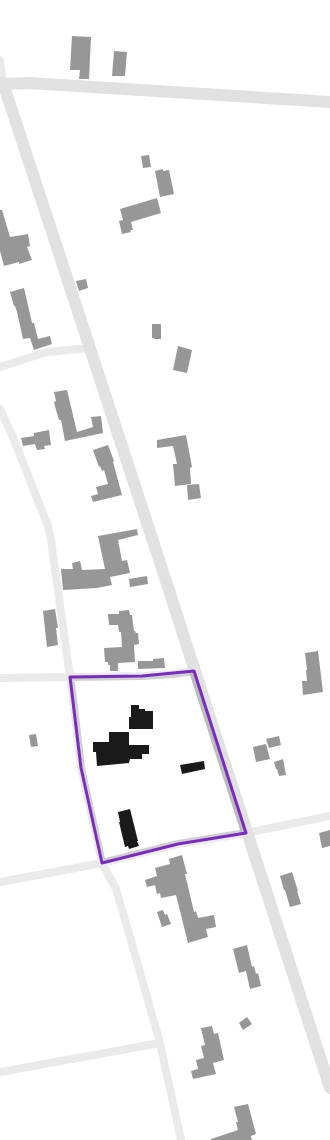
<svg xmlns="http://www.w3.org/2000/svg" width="330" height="1140" font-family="'DejaVu Sans',sans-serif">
  <rect width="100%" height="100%" fill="#fff"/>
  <g fill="#1a1a1a">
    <polygon points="72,36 91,37 89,79 79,79 80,70 70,70"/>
    <polygon points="114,51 127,52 125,76 112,76"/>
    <polygon points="149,155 151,167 143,168 141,156"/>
    <polygon points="163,169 163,171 169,170 174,194 160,197 155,171"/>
    <polygon points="157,198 161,213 131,222 133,230 130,230 131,232 122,234 119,221 123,220 120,209"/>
    <polygon points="0,210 2,210 10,237 28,234 30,246 27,247 32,260 19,264 19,262 4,266 0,251"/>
    <polygon points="86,279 88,288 79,291 76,281"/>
    <polygon points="24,288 32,323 34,323 38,339 50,336 52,344 34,350 30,338 23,339 17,312 15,306 14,306 10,292"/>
    <polygon points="152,324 161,324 161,339 154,339 154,338 152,338"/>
    <polygon points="178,346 192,350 187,373 173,370"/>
    <polygon points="67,390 77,432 93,427 91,417 101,416 103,433 65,441 61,420 59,420 56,410 54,402 56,401 54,392"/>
    <polygon points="49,430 51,445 44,446 45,449 37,450 35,444 23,446 21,438 34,436 34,433"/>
    <polygon points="186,435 192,467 190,468 191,484 175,486 173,464 177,464 173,446 157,448 157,440"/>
    <polygon points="108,445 114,461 113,462 122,495 93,502 91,496 98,494 96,487 108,484 104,470 102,471 100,466 99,467 93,450"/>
    <polygon points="199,484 201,498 188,500 187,485"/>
    <polygon points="137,529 138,535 118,540 122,561 127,560 130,573 110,577 112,585 97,588 63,590 61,569 73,569 72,563 80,561 82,570 105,569 98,536"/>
    <polygon points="147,576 148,584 130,587 129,579"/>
    <polygon points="55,609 58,628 56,628 58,645 47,647 43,611"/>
    <polygon points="129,610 130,615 132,615 134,631 135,631 136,633 138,633 139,644 134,645 135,662 118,663 118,671 110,671 110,665 108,665 108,662 105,662 104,648 122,647 121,632 119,632 118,625 109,625 108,614 119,614 119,611"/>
    <polygon points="318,651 323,692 303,695 302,681 307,681 306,670 307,670 305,653"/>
    <polygon points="164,658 165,668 138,669 138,661 153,661 153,659"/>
    <polygon points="131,705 139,705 139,709 145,709 145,711 153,711 153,729 129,729 129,717 131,717"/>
    <polygon points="109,732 129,732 129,745 149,745 149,754 142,754 142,759 130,759 129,763 97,766 96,752 93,752 93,742 109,742"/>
    <polygon points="36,734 38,746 31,747 29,735"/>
    <polygon points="279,736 281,745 269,748 266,739"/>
    <polygon points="266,744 270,759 256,762 253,747"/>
    <polygon points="283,759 286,775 279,776 277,769 276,769 274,762"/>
    <polygon points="204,761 205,769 182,774 180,765"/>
    <polygon points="130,809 138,841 137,841 139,846 129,849 128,846 125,847 119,822 120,822 118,812"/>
    <polygon points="330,830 330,846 322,848 319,833"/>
    <polygon points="182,855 187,874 185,874 194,912 196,911 198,918 214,915 216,927 206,929 208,937 188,943 176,895 161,898 160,893 157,894 155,885 147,887 145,880 157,876 155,868 170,864 169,859"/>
    <polygon points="292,872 298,891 297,891 301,904 290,907 285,890 284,890 280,876"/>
    <polygon points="163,910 165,915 167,914 171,924 162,927 157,912"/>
    <polygon points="247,945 252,967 254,966 256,974 258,973 261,986 250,989 246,971 239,973 233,949"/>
    <polygon points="247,1017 252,1024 243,1030 239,1023"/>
    <polygon points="212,1026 214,1034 218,1033 224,1060 213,1063 216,1074 193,1079 191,1071 198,1069 196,1060 204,1058 201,1046 205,1045 201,1028"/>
    <polygon points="248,1104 256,1134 251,1136 252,1140 211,1140 211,1139 238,1130 236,1122 238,1122 234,1107"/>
  </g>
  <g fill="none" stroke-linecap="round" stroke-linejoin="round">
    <g stroke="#d0d0d0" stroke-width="8">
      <polyline points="0,60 3,83"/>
      <polyline points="0,367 47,352 90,348"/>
      <polyline points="0,409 12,435 48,526 51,540 73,699 81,768 102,863 116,889 130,937 160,1043 181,1140"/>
      <polyline points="0,678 142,676 173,674 194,671"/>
      <polyline points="0,882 102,863 178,844 246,833 330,816"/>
      <polyline points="0,1072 160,1043"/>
    </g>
    <g stroke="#bdbdbd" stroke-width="12">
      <path d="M3,83C57,248 112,413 165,578C220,748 274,918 330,1088"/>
      <polyline points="0,84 29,83 330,102"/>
    </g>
  </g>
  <path d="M0 0H330V1140H0ZM194,671L246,833L178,844L102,863L81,768L70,677L142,676Z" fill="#fff" fill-opacity=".55" fill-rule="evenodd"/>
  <path fill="none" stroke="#7b2cbf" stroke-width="3" stroke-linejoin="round" d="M194,671L246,833L178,844L102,863L81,768L70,677L142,676Z"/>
</svg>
